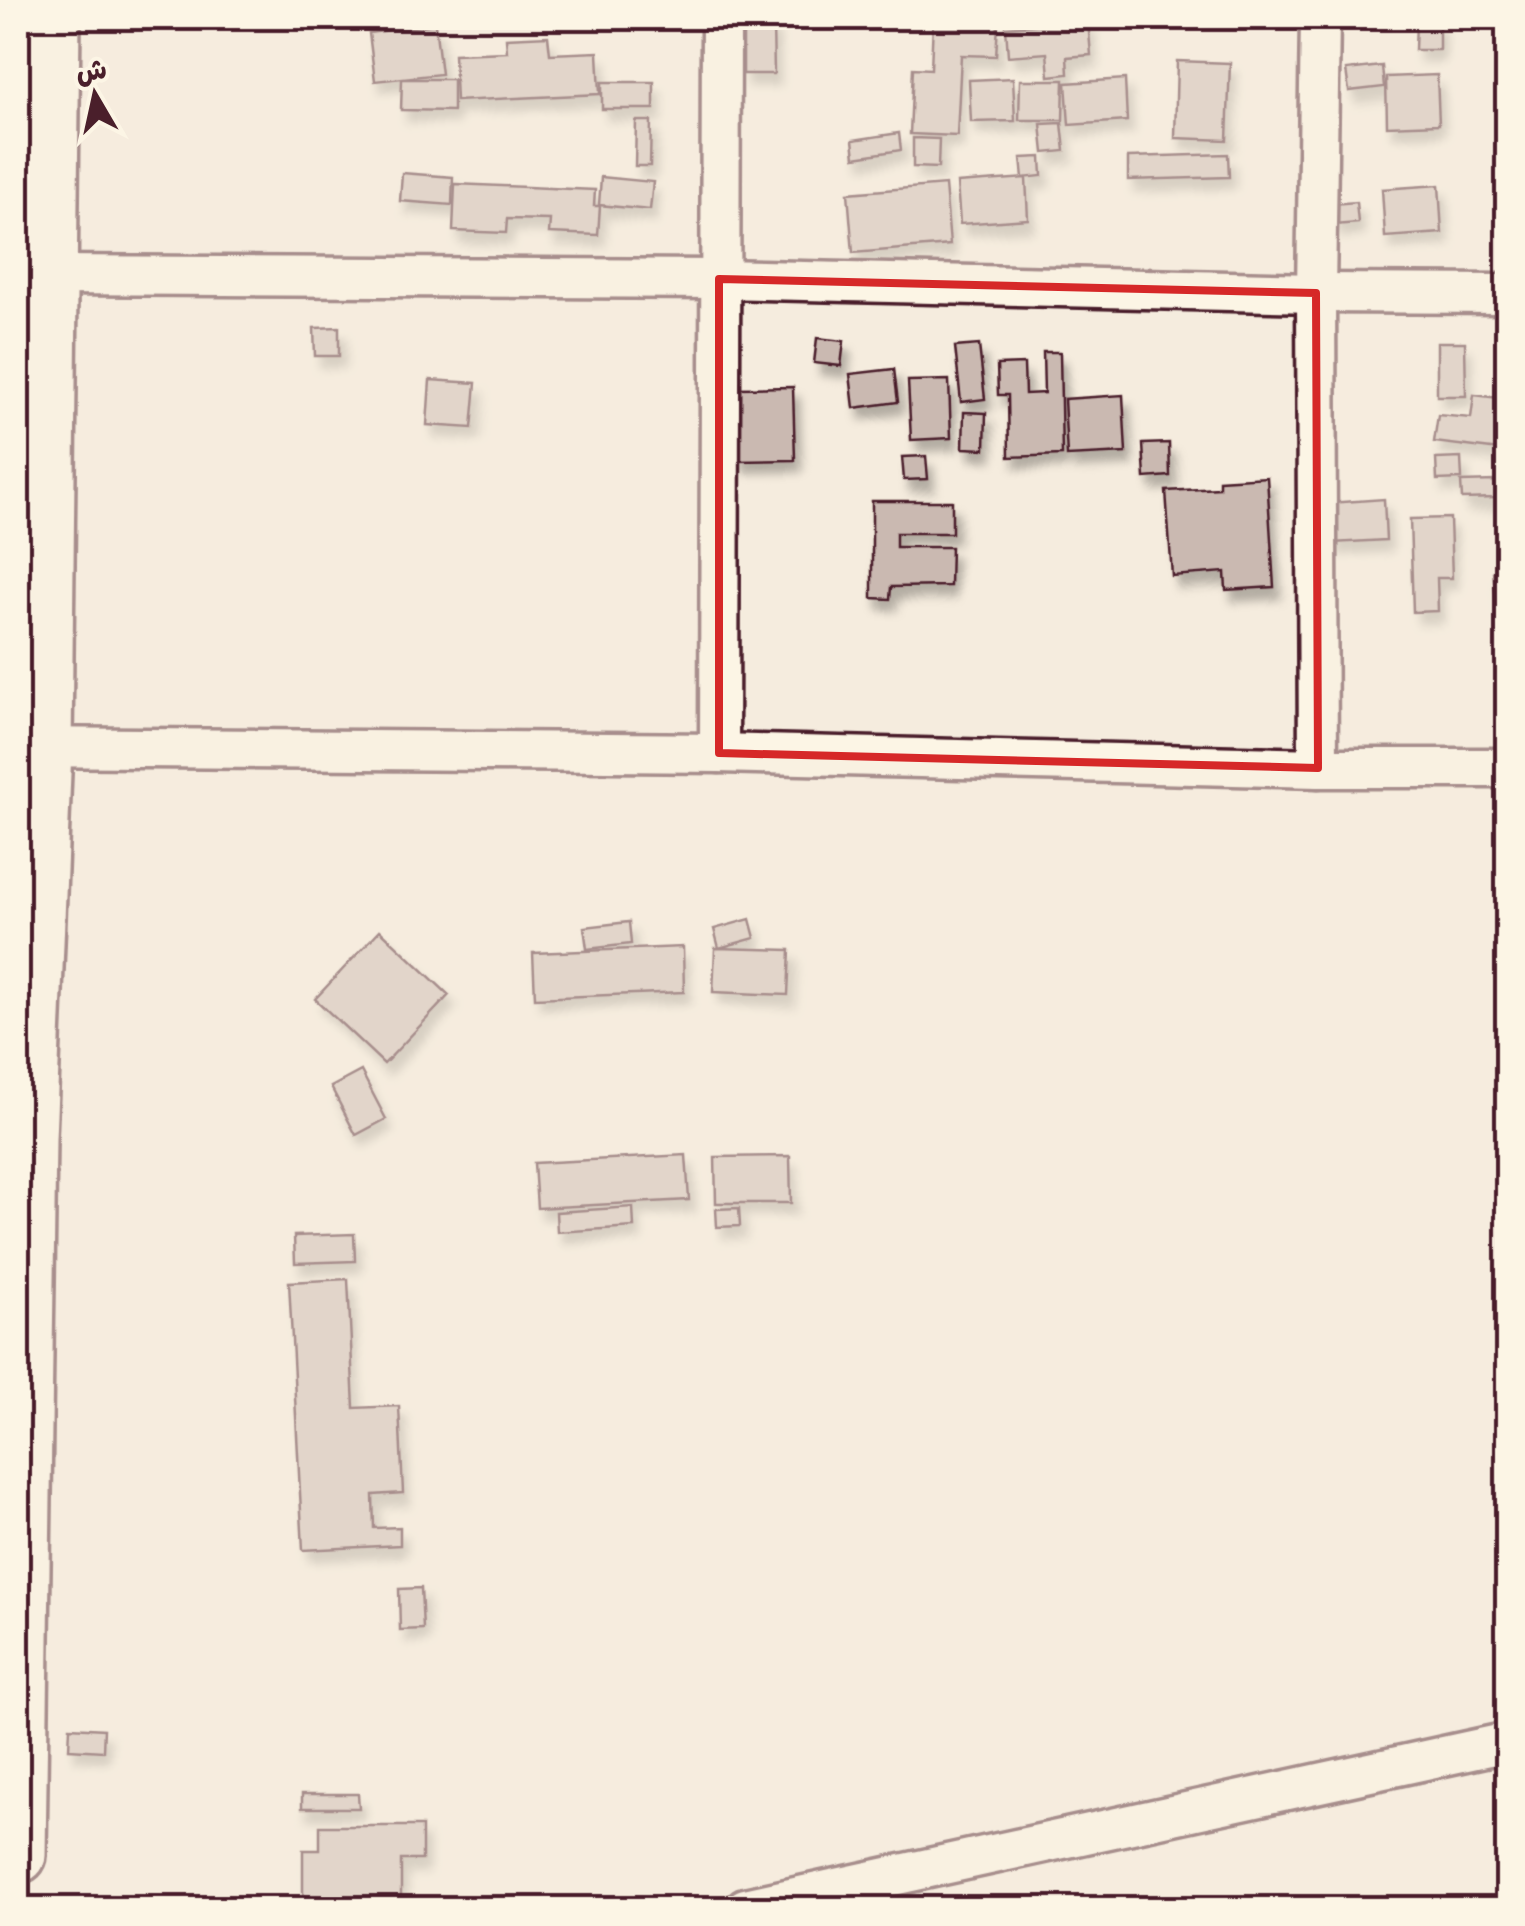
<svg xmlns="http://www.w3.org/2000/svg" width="1525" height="1926" font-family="Caveat,'Playpen Sans Arabic',sans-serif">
  <defs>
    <filter id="shadow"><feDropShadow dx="6" dy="11" stdDeviation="5" flood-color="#0004"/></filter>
  </defs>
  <rect width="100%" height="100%" fill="#f5ecde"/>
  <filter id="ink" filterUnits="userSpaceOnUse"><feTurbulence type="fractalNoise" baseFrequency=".01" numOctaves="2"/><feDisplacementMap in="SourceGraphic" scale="20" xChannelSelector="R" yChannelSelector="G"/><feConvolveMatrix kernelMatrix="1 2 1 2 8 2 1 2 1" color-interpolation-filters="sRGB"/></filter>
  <g filter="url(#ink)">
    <g fill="#cab9b1" stroke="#4a1f2b" stroke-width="2.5" filter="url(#shadow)">
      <polygon points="933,21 998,24 996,56 961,55 957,136 910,134 913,68 931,69"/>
      <polygon points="1088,21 1091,55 1067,57 1068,74 1049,76 1047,53 1008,56 1006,27"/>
      <polygon points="1416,21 1439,22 1439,50 1415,50"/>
      <polygon points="743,23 773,23 774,74 743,74"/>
      <polygon points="435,24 441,74 375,81 369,33"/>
      <polygon points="548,36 550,54 598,52 600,94 456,101 454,54 507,52 506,38"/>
      <polygon points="1177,61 1230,63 1227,140 1175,138"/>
      <polygon points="1382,66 1384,87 1349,91 1346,70"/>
      <polygon points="1437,75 1439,124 1387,126 1386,77"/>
      <polygon points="1013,78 1015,121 971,122 969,80"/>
      <polygon points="402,79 453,79 453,111 401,110"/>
      <polygon points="1125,79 1127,121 1069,125 1066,83"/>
      <polygon points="1020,80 1064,80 1063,120 1019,120"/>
      <rect x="602" y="82" width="52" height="27"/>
      <polygon points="636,121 651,121 650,166 635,166"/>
      <polygon points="1062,123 1065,151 1044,153 1041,124"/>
      <polygon points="899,133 901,150 855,157 853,140"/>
      <polygon points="913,138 939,139 938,168 913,167"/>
      <polygon points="1228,154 1229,177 1128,180 1128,157"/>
      <polygon points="1041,157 1042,176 1023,178 1021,158"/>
      <polygon points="402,173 453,177 452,205 400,201"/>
      <polygon points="601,177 653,182 650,210 599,205"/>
      <polygon points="1026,178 1028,219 960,224 957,183"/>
      <polygon points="455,184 595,190 594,206 600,206 598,235 549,233 550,220 507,219 506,233 453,231"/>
      <polygon points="945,185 950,245 853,253 848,193"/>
      <polygon points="1439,185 1442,233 1385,237 1382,189"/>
      <polygon points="1356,202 1358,223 1334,225 1332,204"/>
      <polygon points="339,327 339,356 315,356 314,328"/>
      <polygon points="817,338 844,341 841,366 814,363"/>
      <polygon points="1437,342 1465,342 1466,396 1437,396"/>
      <polygon points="979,345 985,399 961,402 955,347"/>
      <polygon points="1043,352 1060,352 1062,455 1009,457 1008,395 998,395 997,365 1024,364 1025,394 1044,393"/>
      <polygon points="894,369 898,402 854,408 850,374"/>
      <polygon points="430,380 476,383 472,428 427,425"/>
      <polygon points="949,380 951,438 911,440 908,381"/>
      <polygon points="1502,382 1508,383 1508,451 1434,442 1438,415 1471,418 1474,395 1500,398"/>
      <polygon points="793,387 795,460 737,461 736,388"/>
      <polygon points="1123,395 1126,453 1067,456 1064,399"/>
      <polygon points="964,412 986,413 985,449 963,448"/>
      <polygon points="1169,443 1170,476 1145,478 1143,444"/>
      <polygon points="926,456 928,479 904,480 902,457"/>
      <polygon points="1461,458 1462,479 1437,480 1436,459"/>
      <polygon points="1267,477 1274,587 1226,590 1225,572 1172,576 1166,491 1219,488 1219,480"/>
      <polygon points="1495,481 1496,498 1462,499 1461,482"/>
      <polygon points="1384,499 1386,540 1332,543 1329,503"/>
      <polygon points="872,501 952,501 952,533 896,533 896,547 951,547 950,586 891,587 890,599 872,598"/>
      <polygon points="1450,518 1452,578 1437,578 1438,611 1413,612 1410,519"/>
      <polygon points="1507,571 1508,599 1496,601 1493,572"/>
      <polygon points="750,919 755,938 719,948 714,929"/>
      <polygon points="629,922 631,944 587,949 584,927"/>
      <polygon points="380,930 449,995 384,1064 315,999"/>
      <polygon points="683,947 684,992 535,998 533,953"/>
      <polygon points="715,948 790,950 788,995 713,992"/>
      <polygon points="361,1071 386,1119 356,1135 331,1087"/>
      <polygon points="686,1155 689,1200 537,1208 534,1163"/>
      <polygon points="790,1156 791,1203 716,1203 715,1157"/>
      <polygon points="633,1207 634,1227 557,1232 556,1212"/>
      <polygon points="739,1208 740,1226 717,1227 716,1209"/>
      <polygon points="354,1234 355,1261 295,1263 294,1236"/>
      <polygon points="348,1279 354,1408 399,1406 403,1493 373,1495 374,1528 400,1527 400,1545 303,1550 289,1282"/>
      <polygon points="421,1588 423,1629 400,1630 399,1589"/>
      <polygon points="70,1727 104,1729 103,1751 69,1749"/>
      <polygon points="302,1794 358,1794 359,1808 302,1808"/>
      <polygon points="320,1826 422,1826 422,1860 401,1860 401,1908 303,1908 303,1850 320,1850"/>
    </g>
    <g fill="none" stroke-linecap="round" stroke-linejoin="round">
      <defs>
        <g id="minor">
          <polyline points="49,275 719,279 1316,293 1508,294"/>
          <polyline points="20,747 719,753 1318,768 1508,768"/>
          <polyline points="719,753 721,18"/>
          <polyline points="1318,768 1316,293 1320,18"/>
          <polyline points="745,1908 1508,1742"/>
        </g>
        <polyline id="primary" points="18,1855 28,1138 44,748 52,18"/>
      </defs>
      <use href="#minor" stroke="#4a1f2b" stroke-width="45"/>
      <use href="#primary" stroke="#4a1f2b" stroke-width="62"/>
      <use href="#minor" stroke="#fcf5e5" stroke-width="38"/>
      <use href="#primary" stroke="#fcf5e5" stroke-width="55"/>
    </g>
  </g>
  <path d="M0 0H1525V1926H0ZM719,279L1316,293L1318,768L719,753Z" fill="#f5ecde" fill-opacity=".55" fill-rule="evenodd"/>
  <path fill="none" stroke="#d62828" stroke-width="8" stroke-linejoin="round" d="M719,279L1316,293L1318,768L719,753Z"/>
  <rect width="1525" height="1926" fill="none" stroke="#fcf5e5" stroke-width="60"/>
  <rect x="30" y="30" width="1465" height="1866" fill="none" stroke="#4a1f2b" stroke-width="4" filter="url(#ink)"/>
  <g transform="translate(95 95) rotate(351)" stroke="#fcf5e5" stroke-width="8" paint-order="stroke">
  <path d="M0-8L18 38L0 25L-18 38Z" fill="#4a1f2b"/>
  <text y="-15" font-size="28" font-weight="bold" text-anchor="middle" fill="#4a1f2b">ش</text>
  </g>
</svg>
